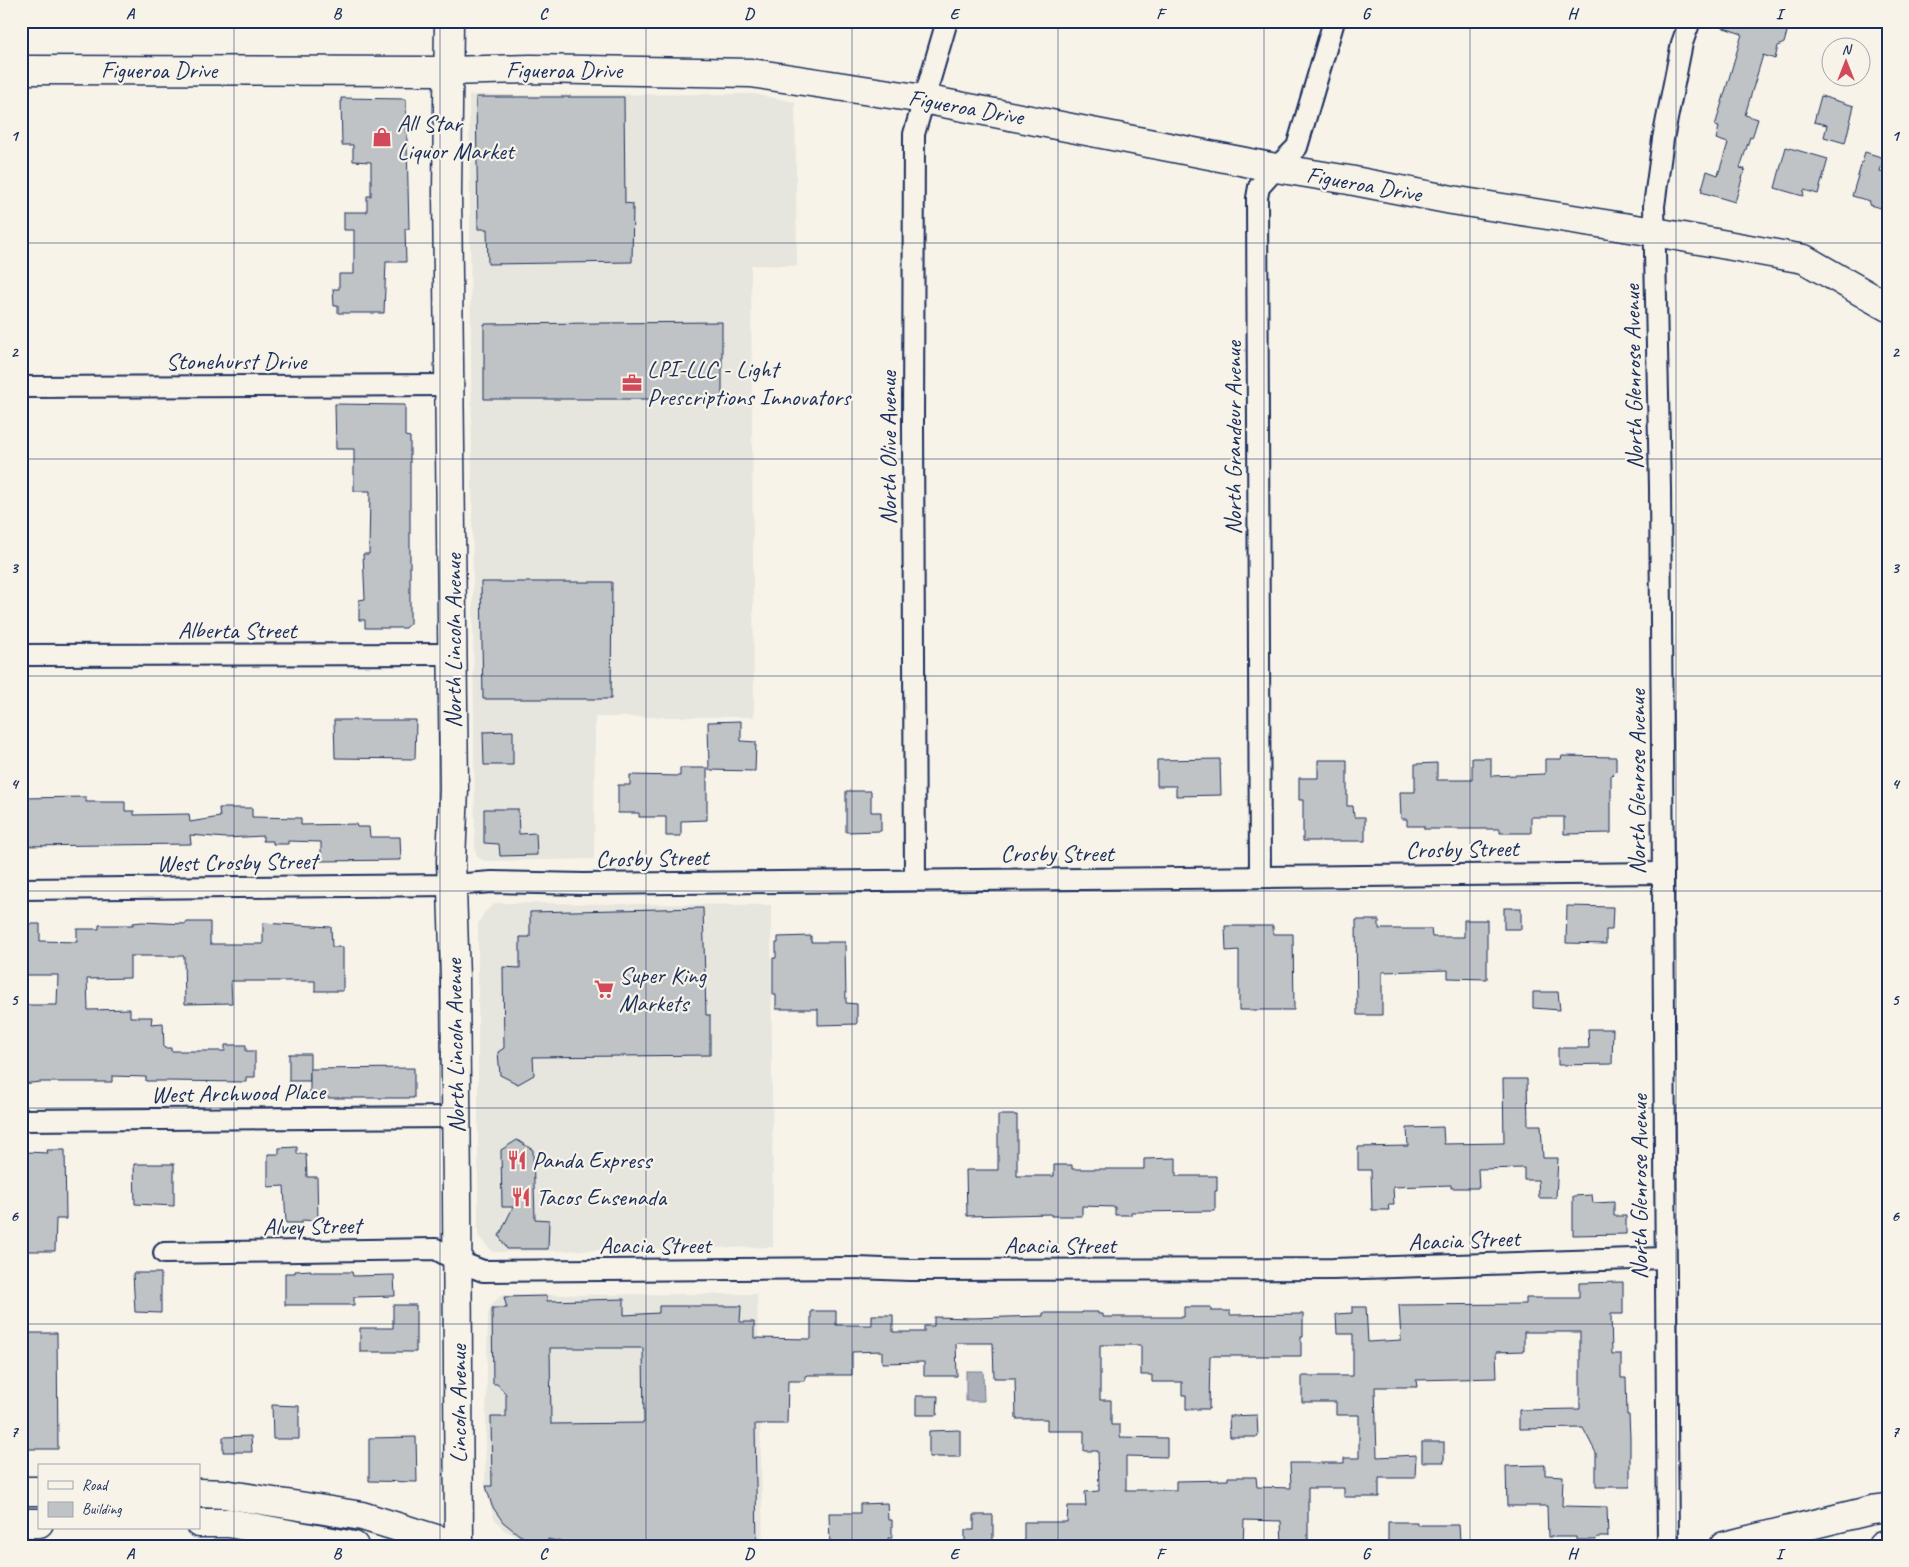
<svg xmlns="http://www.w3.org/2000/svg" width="1909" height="1567" font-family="Caveat,sans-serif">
  <rect width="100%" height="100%" fill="#f7f3e8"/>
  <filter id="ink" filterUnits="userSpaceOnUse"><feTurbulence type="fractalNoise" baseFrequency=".02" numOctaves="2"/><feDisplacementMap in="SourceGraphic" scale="10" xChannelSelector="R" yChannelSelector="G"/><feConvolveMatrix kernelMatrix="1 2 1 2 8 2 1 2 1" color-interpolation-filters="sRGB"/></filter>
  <g filter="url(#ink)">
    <g fill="#e6e5de">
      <polygon points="753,94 795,102 797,266 751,265 754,717 595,717 594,859 485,861 477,857 475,849 469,95"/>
      <polygon points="495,903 771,905 773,1247 493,1252 478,1236 478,924 484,913"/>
      <polygon points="757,1294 763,1546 540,1546 525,1541 504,1530 494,1518 485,1486 488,1314 492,1304 502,1295"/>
    </g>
    <polygon fill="#acb0b9" stroke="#727c95" points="966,1371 983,1371 984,1401 966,1401"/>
    <g fill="#c0c3c5" stroke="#1b2f5e" fill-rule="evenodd">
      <polygon points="1713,21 1790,21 1784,43 1778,46 1775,59 1763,55 1745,115 1758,119 1752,138 1750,137 1740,168 1745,169 1735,202 1701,192 1707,171 1718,175 1728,143 1716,139 1719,127 1715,126 1742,34 1712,24"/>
      <polygon points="1821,96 1854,106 1845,143 1824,137 1827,125 1814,122"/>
      <polygon points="476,97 624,97 625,203 633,204 632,262 488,264 487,229 478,229"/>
      <polygon points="341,98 406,99 409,229 405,229 406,262 386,262 384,313 338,313 338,306 334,306 333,289 339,289 339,274 354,274 354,230 344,230 344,212 367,212 367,196 371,196 371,162 353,161 353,145 342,145"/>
      <polygon points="1786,147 1828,159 1818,194 1804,190 1803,196 1775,188"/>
      <polygon points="1865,152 1884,158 1880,171 1888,174 1888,200 1885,209 1869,205 1870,201 1852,196"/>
      <polygon points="722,322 722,399 484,399 484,324"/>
      <polygon points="335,404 405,405 405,436 410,437 410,623 405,628 365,628 365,620 359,620 359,600 365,599 363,554 369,554 370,491 354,491 354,449 336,449"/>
      <polygon points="481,582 612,582 611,699 483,699"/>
      <polygon points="334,720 416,720 415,759 335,758"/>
      <polygon points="741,721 741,741 756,742 755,771 709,770 708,722"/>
      <polygon points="513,731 513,765 484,765 483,732"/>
      <polygon points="1562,756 1616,757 1616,771 1611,776 1611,833 1564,834 1564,817 1531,817 1531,833 1500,833 1500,829 1424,829 1424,826 1407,826 1407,819 1401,819 1400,792 1415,792 1415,764 1437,763 1437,780 1472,780 1472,758 1491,758 1491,776 1545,774 1545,759 1561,759"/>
      <polygon points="1220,759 1221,795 1176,796 1176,786 1157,786 1157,760"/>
      <polygon points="1318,760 1347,760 1347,806 1353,806 1354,817 1365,817 1365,841 1303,841 1303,800 1299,800 1299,778 1318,778"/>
      <polygon points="680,768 707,768 707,820 681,821 681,836 666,836 666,817 639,817 639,813 618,813 618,785 630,785 630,775 680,776"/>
      <polygon points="846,791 871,791 871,812 881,812 881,831 846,832"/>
      <polygon points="86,797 86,802 125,802 125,811 134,811 134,815 189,814 190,822 220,817 219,808 252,808 252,817 301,818 301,825 356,824 357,827 369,827 370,837 400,837 401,860 321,861 321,842 288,841 288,844 273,844 273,841 263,841 263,836 226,838 190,835 191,844 21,846 21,798"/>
      <polygon points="484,809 518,809 519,834 536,833 537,855 500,856 499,844 484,843"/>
      <polygon points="1567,906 1613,907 1612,930 1606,930 1606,944 1566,943"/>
      <polygon points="703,908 706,1015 710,1015 710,1055 533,1057 534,1075 518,1084 500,1075 498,1052 504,1048 503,967 520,968 520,937 530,937 530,912"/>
      <rect x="1504" y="908" width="17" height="21"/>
      <polygon points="1356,920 1379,920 1379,929 1431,929 1432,937 1464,937 1464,920 1487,920 1487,979 1448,978 1448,970 1382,972 1382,1015 1357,1015"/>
      <polygon points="142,922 186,924 186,922 210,922 210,944 263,944 263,923 331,927 332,947 343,947 343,991 315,991 315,981 231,981 232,1003 185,1004 184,956 130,956 130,978 87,979 88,1010 130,1009 130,1017 152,1017 151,1024 163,1023 164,1048 171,1048 171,1051 225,1051 225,1045 246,1045 246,1051 255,1051 255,1077 246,1077 246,1082 165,1081 146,1081 146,1077 112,1076 112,1082 41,1082 21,1084 21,1005 57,1005 58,975 21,975 21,924 40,924 40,941 77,942 77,929 99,929 99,925 133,925 133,923"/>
      <polygon points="1225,926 1273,926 1273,934 1293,934 1294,1010 1239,1010 1239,950 1226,951"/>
      <polygon points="811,936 811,942 845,942 846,1003 857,1004 857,1024 818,1025 818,1009 776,1009 776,995 773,995 773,958 776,958 776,943 778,943 778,937"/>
      <polygon points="1533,992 1558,992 1560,1010 1533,1008"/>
      <polygon points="1588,1029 1613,1029 1612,1064 1558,1065 1558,1048 1589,1048"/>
      <rect x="289" y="1054" width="21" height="27"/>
      <polygon points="414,1068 414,1098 310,1098 310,1069"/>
      <polygon points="1503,1079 1527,1079 1528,1125 1541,1125 1543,1158 1558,1158 1556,1198 1539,1198 1538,1180 1524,1180 1524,1168 1478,1169 1479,1188 1451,1188 1451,1185 1393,1187 1394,1205 1388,1205 1389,1210 1372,1210 1371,1170 1358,1170 1358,1147 1408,1146 1407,1128 1443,1127 1444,1144 1504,1143"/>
      <polygon points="998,1115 1017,1115 1017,1176 1054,1176 1054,1165 1072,1165 1072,1169 1144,1169 1144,1159 1176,1158 1176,1176 1217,1176 1217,1191 1215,1191 1215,1211 1131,1212 1131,1215 1115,1215 1115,1207 1082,1206 1082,1216 1051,1216 1051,1214 967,1216 966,1170 998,1170"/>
      <polygon points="517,1140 533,1150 535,1219 549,1220 548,1249 507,1249 499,1236 513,1207 502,1207 501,1150"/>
      <polygon points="297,1147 297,1154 306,1154 307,1177 317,1177 318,1221 302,1220 302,1223 286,1223 284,1186 268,1187 268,1154 279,1154 279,1148"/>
      <polygon points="47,1150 65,1150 66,1219 56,1219 55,1251 21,1251 22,1197 26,1197 26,1152 48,1153"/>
      <polygon points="134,1164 174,1164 174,1206 135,1204"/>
      <polygon points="1592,1195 1593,1203 1614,1202 1614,1216 1626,1216 1626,1234 1573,1235 1573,1196"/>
      <polygon points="311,1270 311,1272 352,1272 353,1276 394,1275 395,1296 354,1297 354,1305 285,1305 285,1273 295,1273 295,1271"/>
      <polygon points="133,1273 161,1273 161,1313 135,1312"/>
      <path d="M1623,1282V1314H1611L1612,1354H1621V1378H1626L1627,1415H1629L1630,1437V1487H1596V1453L1583,1428L1519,1429V1410L1580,1409V1332H1524V1351L1496,1352L1497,1378L1416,1380L1417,1387H1375L1377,1457L1416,1455L1415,1478H1379V1497H1344V1488H1308V1546H1282L1281,1521L1244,1520L1243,1546H1024V1522H1067L1068,1506H1086L1085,1492L1099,1491L1098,1451H1084V1431H1047V1419H1016L1015,1378H994L993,1343H956L957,1376H924V1362L882,1363V1351L852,1352V1375H808L805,1376V1381H788L787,1424H755L757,1546H580L548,1539L547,1545L532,1542L518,1534L503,1522L492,1506L486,1486H492L491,1417H506V1394L497,1384H493L492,1308H507L504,1297L547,1296V1301L624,1299V1315L659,1313V1306H741L740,1322H754V1338L811,1339V1311H836V1325H872V1315H893V1332H924V1326H934V1317L973,1318L1043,1316V1313H1082V1312H1098V1314H1103V1317H1184V1307H1211V1311H1230V1315L1303,1314V1337H1301V1356H1210L1209,1409H1186V1395H1182V1382H1152V1375H1141V1345H1100V1400H1111V1425H1120V1437L1167,1438V1457L1126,1456V1490H1176V1481L1228,1480V1477H1256L1257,1487L1291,1488L1290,1463H1344V1458H1359V1415H1336V1402H1302V1376H1353V1334H1337L1336,1314L1352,1313V1307H1366L1368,1342L1401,1340L1399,1305L1526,1304V1298H1579V1283ZM550,1348H643L644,1423L551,1424Z"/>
      <polygon points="393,1305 416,1305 416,1352 360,1352 360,1328 393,1328"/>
      <polygon points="21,1333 57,1333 58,1449 21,1449"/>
      <polygon points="916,1396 938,1396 937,1415 916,1415"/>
      <polygon points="272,1405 299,1406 299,1439 273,1439"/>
      <polygon points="1257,1415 1258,1437 1230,1437 1229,1416"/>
      <polygon points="960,1430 960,1457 929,1457 929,1431"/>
      <polygon points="251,1436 252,1452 223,1452 223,1437"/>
      <polygon points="416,1437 417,1482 369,1481 369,1438"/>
      <rect x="1422" y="1442" width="22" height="20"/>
      <polygon points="1545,1465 1545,1475 1563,1476 1562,1506 1607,1507 1608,1537 1597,1537 1596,1540 1576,1540 1576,1537 1548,1537 1547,1506 1507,1506 1506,1466"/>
      <polygon points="887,1503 888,1520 892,1520 892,1538 888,1538 888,1546 830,1546 829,1513 860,1513 860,1504"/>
      <polygon points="974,1515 993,1515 993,1546 965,1546 965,1530 974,1530"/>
      <polygon points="1388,1522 1417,1522 1417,1525 1459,1525 1460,1541 1456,1542 1456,1546 1388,1546"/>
    </g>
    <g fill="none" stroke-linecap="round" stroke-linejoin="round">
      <defs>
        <g id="street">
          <polyline points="21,387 450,385"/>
          <polyline points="21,655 453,654"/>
          <polyline points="1260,876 1257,198 1259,187 1276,168 1297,147 1334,21"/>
          <polyline points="915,879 913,426 914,134 947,21"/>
          <polyline points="21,889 452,885 492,882 584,884 1663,873"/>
          <polyline points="21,1120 455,1117"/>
          <polyline points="164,1253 436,1249 457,1261 483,1271 857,1268 909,1270 1333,1269 1664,1258"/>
          <polyline points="1668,1546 1660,488 1654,206 1663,139 1682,43 1690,21"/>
        </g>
        <g id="secondary">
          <polyline points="449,21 447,193 454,789 451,861 455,978 457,1195 459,1546"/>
          <polyline points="21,70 447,71 531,69 751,73 923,99 1276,168 1349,180 1452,200 1655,232 1804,259 1888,307"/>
        </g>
        <g id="primary">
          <polyline points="21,1491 39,1491"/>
          <polyline points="199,1493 224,1494 362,1516 459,1546"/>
          <polyline points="21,1523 39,1523"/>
          <polyline points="199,1523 229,1523 354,1546"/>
          <polyline points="1724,1546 1872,1510 1888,1508"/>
          <polyline points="1882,1546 1888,1545"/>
        </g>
      </defs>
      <use href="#street" stroke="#1b2f5e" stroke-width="24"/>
      <use href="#secondary" stroke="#1b2f5e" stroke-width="31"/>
      <use href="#primary" stroke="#1b2f5e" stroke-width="31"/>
      <use href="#street" stroke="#f7f3e8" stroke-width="20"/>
      <use href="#secondary" stroke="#f7f3e8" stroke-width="28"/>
      <use href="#primary" stroke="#f7f3e8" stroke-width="28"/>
    </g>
  </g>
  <path fill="none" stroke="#1b2f5e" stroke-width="1" stroke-opacity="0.55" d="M234,21V1546M440,21V1546M646,21V1546M852,21V1546M1058,21V1546M1264,21V1546M1470,21V1546M1676,21V1546M21,243H1888M21,459H1888M21,676H1888M21,891H1888M21,1108H1888M21,1324H1888"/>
  <defs>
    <symbol id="shop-bare" viewBox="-9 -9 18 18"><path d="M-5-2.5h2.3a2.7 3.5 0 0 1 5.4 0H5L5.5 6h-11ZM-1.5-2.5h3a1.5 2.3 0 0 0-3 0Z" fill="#d1495b" stroke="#f7f3e8" stroke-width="2.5" paint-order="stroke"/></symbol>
    <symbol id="office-bare" viewBox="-9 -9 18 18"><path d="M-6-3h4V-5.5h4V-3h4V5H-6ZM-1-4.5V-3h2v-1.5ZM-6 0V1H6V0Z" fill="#d1495b" stroke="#f7f3e8" stroke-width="2.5" paint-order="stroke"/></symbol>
    <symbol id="supermarket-bare" viewBox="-9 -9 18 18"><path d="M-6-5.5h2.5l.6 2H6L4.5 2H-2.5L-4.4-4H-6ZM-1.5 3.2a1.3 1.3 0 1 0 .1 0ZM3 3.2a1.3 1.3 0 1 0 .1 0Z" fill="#d1495b" stroke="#f7f3e8" stroke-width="2.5" paint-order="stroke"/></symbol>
    <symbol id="restaurant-bare" viewBox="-9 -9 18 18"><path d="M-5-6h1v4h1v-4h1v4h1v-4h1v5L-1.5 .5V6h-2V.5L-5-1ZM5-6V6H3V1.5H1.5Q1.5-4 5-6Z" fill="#d1495b" stroke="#f7f3e8" stroke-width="2.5" paint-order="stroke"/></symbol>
  </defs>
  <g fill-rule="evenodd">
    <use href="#shop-bare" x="368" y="123" width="28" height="28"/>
    <use href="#office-bare" x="618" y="369" width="28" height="28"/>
    <use href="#supermarket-bare" x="590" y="975" width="28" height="28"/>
    <use href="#restaurant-bare" x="503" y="1146" width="28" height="28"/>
    <use href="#restaurant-bare" x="507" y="1183" width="28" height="28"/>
  </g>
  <g text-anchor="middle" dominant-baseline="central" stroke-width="4.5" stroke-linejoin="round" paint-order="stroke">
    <g font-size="24" fill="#1b2f5e" stroke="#f7f3e8">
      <text x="159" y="70">Figueroa Drive</text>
      <text x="564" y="70">Figueroa Drive</text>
      <text transform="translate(966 107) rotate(10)">Figueroa Drive</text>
      <text transform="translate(1364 184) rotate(10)">Figueroa Drive</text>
      <text x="236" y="361">Stonehurst Drive</text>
      <text transform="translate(1633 377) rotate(-91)">North Glenrose Avenue</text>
      <text transform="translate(1233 438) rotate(-90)">North Grandeur Avenue</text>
      <text transform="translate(888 448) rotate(-90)">North Olive Avenue</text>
      <text x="237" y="630">Alberta Street</text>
      <text transform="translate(453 641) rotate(-90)">North Lincoln Avenue</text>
      <text transform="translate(1637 782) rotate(-90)">North Glenrose Avenue</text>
      <text transform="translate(1462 849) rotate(-1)">Crosby Street</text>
      <text x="1057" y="853">Crosby Street</text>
      <text transform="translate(652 858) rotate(-1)">Crosby Street</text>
      <text transform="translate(237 862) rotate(-1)">West Crosby Street</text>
      <text transform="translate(455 1046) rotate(-91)">North Lincoln Avenue</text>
      <text transform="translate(238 1093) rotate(-1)">West Archwood Place</text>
      <text transform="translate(1639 1187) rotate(-90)">North Glenrose Avenue</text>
      <text transform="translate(312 1226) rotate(-1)">Alvey Street</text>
      <text transform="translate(1464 1240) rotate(-2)">Acacia Street</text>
      <text x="655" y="1245">Acacia Street</text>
      <text x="1060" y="1245">Acacia Street</text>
      <text transform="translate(458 1404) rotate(-90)">Lincoln Avenue</text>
    </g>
    <g font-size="24" fill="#1b2f5e" stroke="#f7f3e8" text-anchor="start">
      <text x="397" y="123">All Star<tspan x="397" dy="28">Liquor Market</tspan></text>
      <text x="647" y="369">LPI-LLC - Light<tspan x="647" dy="28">Prescriptions Innovators</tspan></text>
      <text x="619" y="975">Super King<tspan x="619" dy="28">Markets</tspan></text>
      <text x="532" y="1160">Panda Express</text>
      <text x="536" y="1197">Tacos Ensenada</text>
    </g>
  </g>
  <rect width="1909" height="1567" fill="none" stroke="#f7f3e8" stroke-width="55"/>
  <rect x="38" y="1464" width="162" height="65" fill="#f7f3e8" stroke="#9fa5b1"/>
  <rect x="48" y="1481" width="25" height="8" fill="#f7f3e8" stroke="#9fa5b1"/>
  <text x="82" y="1490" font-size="15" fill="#1b2f5e">Road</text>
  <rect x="48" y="1502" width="25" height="15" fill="#c0c3c5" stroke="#9fa5b1"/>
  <text x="82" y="1514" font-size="15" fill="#1b2f5e">Building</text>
  <g transform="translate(1846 62)"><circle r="24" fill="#f7f3e8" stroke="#9fa5b1"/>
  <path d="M0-4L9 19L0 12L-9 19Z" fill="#d1495b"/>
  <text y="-8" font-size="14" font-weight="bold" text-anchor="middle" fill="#1b2f5e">N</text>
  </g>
  <rect x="28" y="28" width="1854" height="1512" fill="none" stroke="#1b2f5e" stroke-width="2"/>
  <g font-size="16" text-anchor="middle" font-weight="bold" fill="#1b2f5e">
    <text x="130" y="19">A</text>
    <text x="337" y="19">B</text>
    <text x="543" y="19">C</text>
    <text x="749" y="19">D</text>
    <text x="954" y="19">E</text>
    <text x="1160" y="19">F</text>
    <text x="1366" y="19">G</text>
    <text x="1572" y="19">H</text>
    <text x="1779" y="19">I</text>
    <text x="14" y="141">1</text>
    <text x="1895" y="141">1</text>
    <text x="14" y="357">2</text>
    <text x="1895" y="357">2</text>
    <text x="14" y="573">3</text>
    <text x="1895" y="573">3</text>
    <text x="14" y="789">4</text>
    <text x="1895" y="789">4</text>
    <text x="14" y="1005">5</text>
    <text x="1895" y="1005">5</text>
    <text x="14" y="1221">6</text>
    <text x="1895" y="1221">6</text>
    <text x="14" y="1437">7</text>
    <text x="1895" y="1437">7</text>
    <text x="130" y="1559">A</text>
    <text x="337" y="1559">B</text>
    <text x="543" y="1559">C</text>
    <text x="749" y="1559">D</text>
    <text x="954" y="1559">E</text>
    <text x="1160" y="1559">F</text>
    <text x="1366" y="1559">G</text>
    <text x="1572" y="1559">H</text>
    <text x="1779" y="1559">I</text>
  </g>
</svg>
